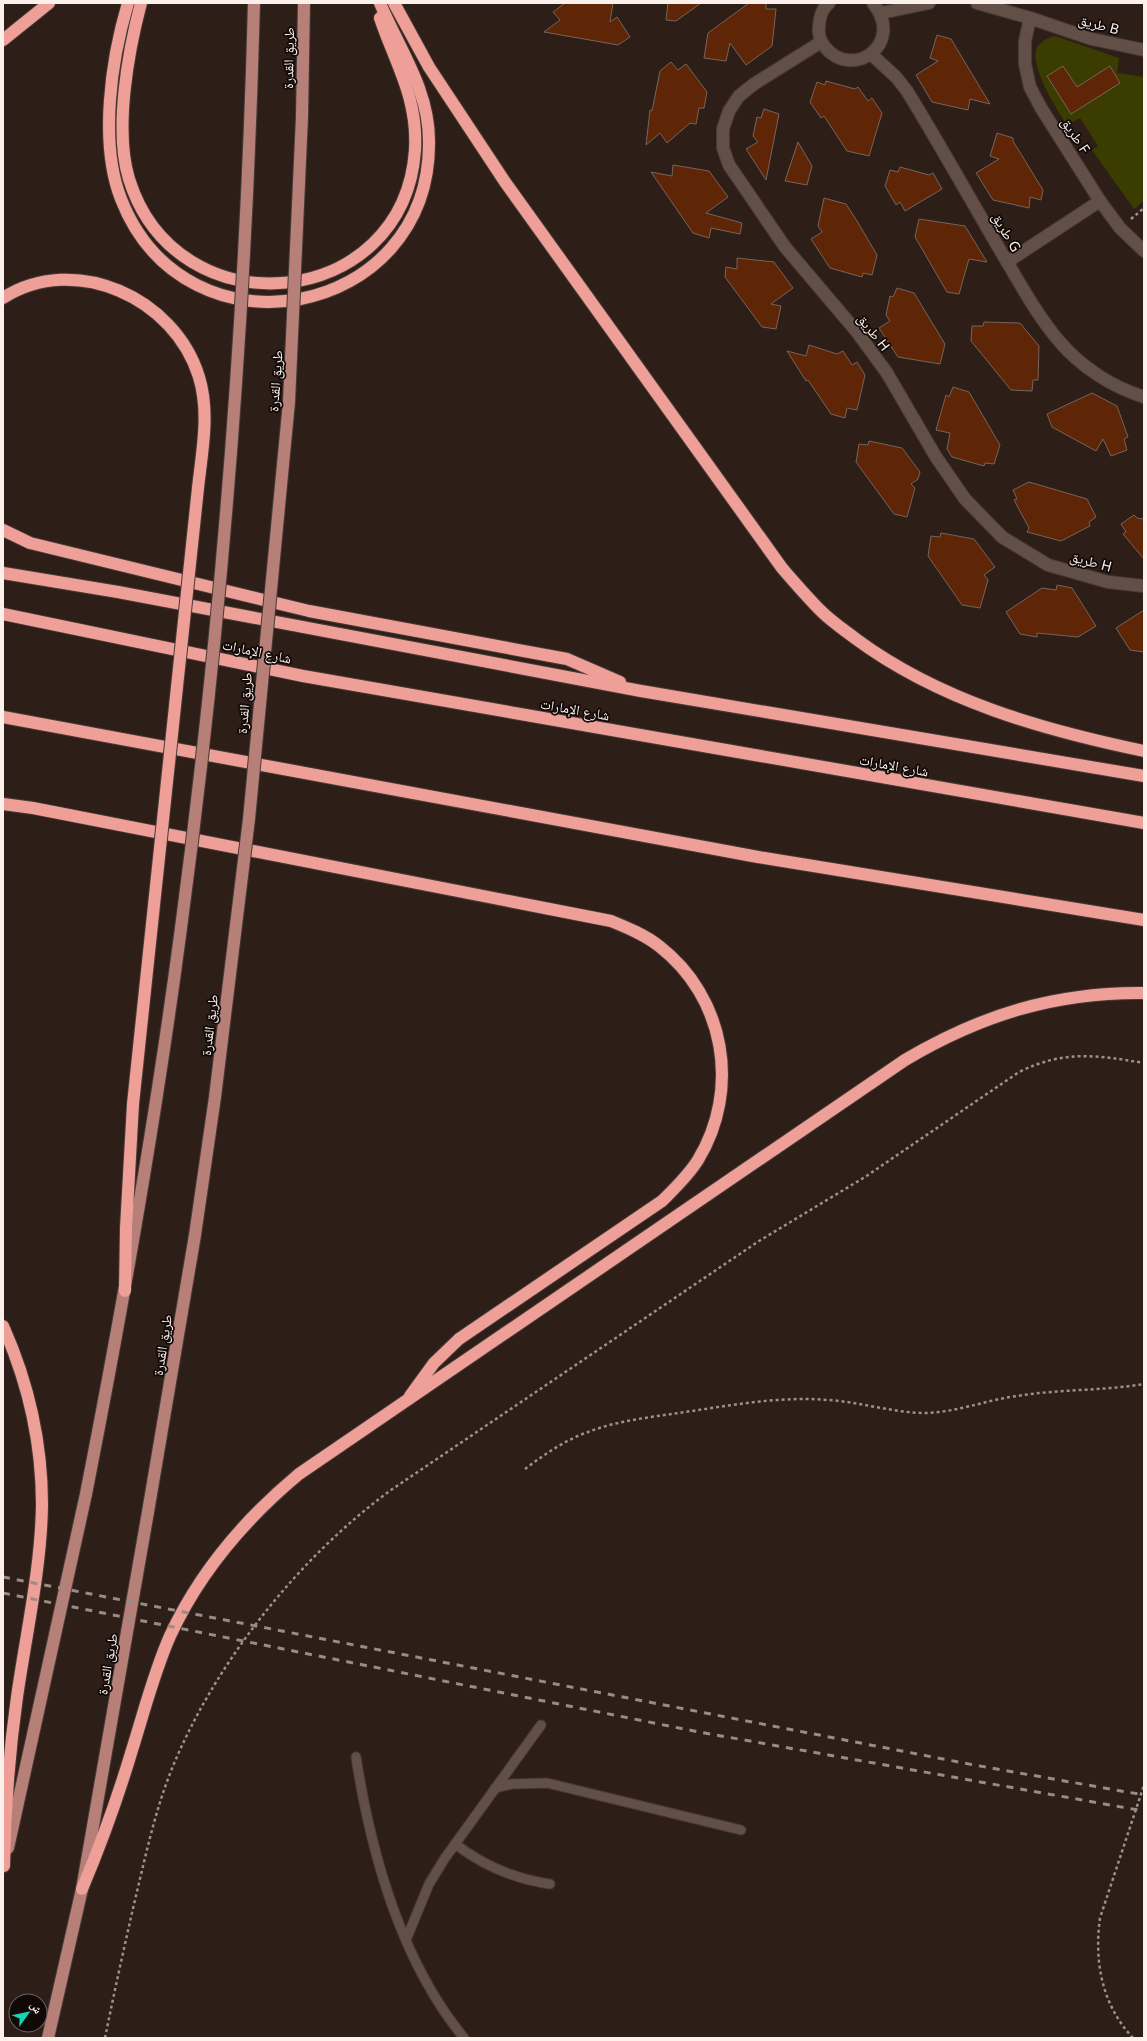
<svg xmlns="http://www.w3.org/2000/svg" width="1147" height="2041" font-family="'Noto Sans','Noto Naskh Arabic',sans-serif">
  <rect width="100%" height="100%" fill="#2d1e17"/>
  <path fill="#3b3d00" d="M1055,36L1119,58L1117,73L1144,77V201L1134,209L1092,150L1098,146L1080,118L1067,125C1057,110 1029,66 1037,48C1040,41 1048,38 1055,36Z"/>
  <g fill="#5e2607" stroke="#76645b">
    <polygon points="565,3 613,3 610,22 617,17 630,37 618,45 544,32 560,20 553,12"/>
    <polygon points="668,3 701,3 676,21 666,20"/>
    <polygon points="749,3 766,3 766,9 776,9 772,46 746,65 730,43 726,61 704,58 708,33"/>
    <polygon points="937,35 951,39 990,104 970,99 968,110 932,102 916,75 938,61 930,58"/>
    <polygon points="671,62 678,70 686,64 707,92 704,108 699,108 696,124 690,123 667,143 660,133 646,145 650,110 652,111 660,71"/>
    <polygon points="1063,66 1077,87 1110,66 1120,83 1071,114 1047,76"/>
    <polygon points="826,81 855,89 858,87 868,101 872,98 882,113 869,156 847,151 824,116 821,118 810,102 817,82 825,85"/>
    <polygon points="764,109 779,114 766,180 746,149 758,142 753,136 757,117 761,118"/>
    <polygon points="997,133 1013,138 1013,141 1043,190 1041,200 1030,197 1029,208 993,200 976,173 999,159 990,156"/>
    <polygon points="798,142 812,166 807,185 785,181"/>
    <polygon points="673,165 709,171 728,197 706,213 742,223 740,234 711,228 709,238 693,233 651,172 672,176"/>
    <polygon points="900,167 929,175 933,173 942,189 905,211 900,202 896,205 885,186 890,170 898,172"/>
    <polygon points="824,198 846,204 857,221 877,255 872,275 863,273 862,277 830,268 811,239 822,232 818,226"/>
    <polygon points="919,219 965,226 987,262 969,259 959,294 947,292 915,237"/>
    <polygon points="737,258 774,262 793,288 771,304 781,306 776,329 762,327 725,277 726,267 737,269"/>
    <polygon points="897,288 914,293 945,344 940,364 898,357 879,328 890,321 886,315 890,296 893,297"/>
    <polygon points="984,322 1020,323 1039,346 1038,380 1033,380 1032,391 1011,390 971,341 972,326 983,326"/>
    <polygon points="809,345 837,354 843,351 852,365 857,362 865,375 857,410 847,408 845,418 831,414 808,380 806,381 787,351 806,356"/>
    <polygon points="953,387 969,392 1000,445 994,464 985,463 984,466 952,457 947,449 950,433 936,430 946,395 949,397"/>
    <polygon points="1092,393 1117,406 1128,437 1124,439 1127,450 1111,456 1103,439 1096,451 1052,427 1047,414"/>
    <polygon points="869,441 902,448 920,472 918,479 911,484 915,488 907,517 894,514 856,462 859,444 868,445"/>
    <polygon points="1029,482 1087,499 1096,517 1089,522 1090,526 1061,541 1027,532 1029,528 1014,500 1017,499 1013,490"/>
    <polygon points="1134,515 1137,518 1144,519 1144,559 1123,534 1126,532 1121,524"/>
    <polygon points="941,533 974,539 995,567 984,575 988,580 980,608 962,605 928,556 931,536 940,537"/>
    <polygon points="1057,585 1072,588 1096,626 1078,637 1037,633 1037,637 1020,634 1006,612 1042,588 1056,590"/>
    <polygon points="1144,610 1144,652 1130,650 1116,628"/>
  </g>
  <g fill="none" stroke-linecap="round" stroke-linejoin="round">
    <defs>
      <g id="lane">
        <path d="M356,1757C371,1854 401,1961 464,2038"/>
        <polyline points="495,1788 512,1784 547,1783 741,1830"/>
        <path d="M455,1844C484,1866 514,1879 550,1884"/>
        <polyline points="406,1940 429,1884 445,1858 541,1725"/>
      </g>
      <g id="street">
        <path d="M829,3C822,8 819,19 819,27C818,34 821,42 825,47C852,81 906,44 873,3"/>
        <polyline points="977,3 1030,18 1092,39 1144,50"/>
        <polyline points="881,13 929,3"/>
        <polyline points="1030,18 1025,41 1025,64 1030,87 1041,108 1100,201 1120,228 1144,251"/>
        <polyline points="821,42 754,84 739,96 729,111 723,129 723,148 729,165 785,247 857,332 887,373 936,457 965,499 1002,537 1048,565 1108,582 1144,586"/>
        <path d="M871,54L896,77L907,91C939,143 969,197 1000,250C1018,280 1036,314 1059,341C1081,367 1112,387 1144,397"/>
        <polyline points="1007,262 1100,201"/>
      </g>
      <g id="primary">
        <polyline points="8,1848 86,1494"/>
        <polyline points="48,2038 82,1889 148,1512"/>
      </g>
      <g id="highway">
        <path d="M128,3C111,60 99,143 121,199C186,365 431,319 429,141C429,89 399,49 380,3"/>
        <path d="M141,3C128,52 114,130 129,179C177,333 404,311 415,150C418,98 396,65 380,18"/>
        <path d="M394,3L429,67L505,182L782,568C795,583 807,597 821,611C831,621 844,630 856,639C940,701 1043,730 1144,751"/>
        <polyline points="3,40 49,3"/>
        <path d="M3,298C75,252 175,298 199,377C210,413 202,451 198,488"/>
        <polyline points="3,530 30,543 309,611 567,659 620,682"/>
        <polyline points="3,573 118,592 641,691 1144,776"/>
        <polyline points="3,614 303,676 1144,823"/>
        <polyline points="3,717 758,857 1144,920"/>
        <path d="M3,804L33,808L611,921C628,928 645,935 659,946C725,997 741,1089 698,1160C688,1176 675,1188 662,1201L459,1339L434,1363L410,1396"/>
        <path d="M3,1326C28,1382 42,1443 42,1505C41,1569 26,1634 17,1697C9,1753 5,1809 4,1866"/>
        <path d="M82,1889C101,1844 118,1797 132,1750C144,1712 154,1672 170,1636C200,1571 245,1519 299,1474L905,1060C981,1015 1055,992 1144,993"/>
      </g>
    </defs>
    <use href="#lane" stroke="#483a36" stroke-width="11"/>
    <use href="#street" stroke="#483a36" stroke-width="14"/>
    <use href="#primary" stroke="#483a36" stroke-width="14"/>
    <use href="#highway" stroke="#483a36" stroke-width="14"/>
    <g stroke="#9e918b" stroke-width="2.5" stroke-dasharray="3 3" stroke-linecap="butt">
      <polyline points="1131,219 1144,208"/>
      <path d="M525,1469C545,1454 565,1440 588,1432C619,1420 653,1417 685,1412C733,1405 780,1396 828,1400C861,1402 893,1413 926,1413C958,1412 986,1400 1017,1396C1059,1389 1102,1391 1144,1384"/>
      <path d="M105,2038C114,1993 124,1948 134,1904C145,1859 154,1814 171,1771C214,1664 298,1558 391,1490L759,1241L865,1177L1019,1072C1064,1050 1096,1055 1144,1063"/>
      <path d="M1133,2038C1102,2005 1094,1962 1100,1918L1144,1785"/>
    </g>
    <use href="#lane" stroke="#625048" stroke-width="9"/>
    <use href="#street" stroke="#625048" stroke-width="12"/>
    <use href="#primary" stroke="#b67f78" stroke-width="12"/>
    <use href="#highway" stroke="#ee9f98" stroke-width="12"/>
    <g stroke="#998c86" stroke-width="3" stroke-dasharray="7 7" stroke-linecap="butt">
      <polyline points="3,1577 974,1765 1144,1795"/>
      <polyline points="3,1593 699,1732 1144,1811"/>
    </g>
    <defs>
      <g id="primary-bridge">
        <path d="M86,1494C123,1306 156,1118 181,928C222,621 246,313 254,3"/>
        <polyline points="148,1512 195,1235 215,1097 249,819 289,402 302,117 304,3"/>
      </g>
      <polyline id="highway-bridge" points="125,1291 126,1228 133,1104 198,488"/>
    </defs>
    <use href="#primary-bridge" stroke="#483a36" stroke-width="14" stroke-linecap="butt"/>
    <use href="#highway-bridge" stroke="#483a36" stroke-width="14" stroke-linecap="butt"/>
    <use href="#primary-bridge" stroke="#b67f78" stroke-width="12"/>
    <use href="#highway-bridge" stroke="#ee9f98" stroke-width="12"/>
  </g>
  <g text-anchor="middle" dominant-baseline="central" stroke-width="3.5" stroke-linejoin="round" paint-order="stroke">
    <g font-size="14" fill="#fcf0ec" stroke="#100907">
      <text transform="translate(1099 24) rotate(15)">طريق B</text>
      <text transform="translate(288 58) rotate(-89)">طريق القدرة</text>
      <text transform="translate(1076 135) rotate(57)">طريق F</text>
      <text transform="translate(1007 232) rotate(60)">طريق G</text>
      <text transform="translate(874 332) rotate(52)">طريق H</text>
      <text transform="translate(275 381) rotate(-86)">طريق القدرة</text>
      <text transform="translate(1091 561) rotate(15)">طريق H</text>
      <text transform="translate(257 651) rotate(12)">شارع الإمارات</text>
      <text transform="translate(244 703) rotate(-85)">طريق القدرة</text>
      <text transform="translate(575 709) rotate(10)">شارع الإمارات</text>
      <text transform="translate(894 765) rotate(10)">شارع الإمارات</text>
      <text transform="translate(209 1025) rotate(-83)">طريق القدرة</text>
      <text transform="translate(162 1345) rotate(-81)">طريق القدرة</text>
      <text transform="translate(107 1664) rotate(-80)">طريق القدرة</text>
    </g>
  </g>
  <rect width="1147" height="2041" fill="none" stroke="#fcf0ec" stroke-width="8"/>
  <g transform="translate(28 2013) rotate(57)"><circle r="19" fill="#100907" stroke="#6e6563"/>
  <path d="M0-3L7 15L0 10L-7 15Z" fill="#17d5b2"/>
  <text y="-6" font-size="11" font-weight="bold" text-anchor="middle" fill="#fcf0ec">ش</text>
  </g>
</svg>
